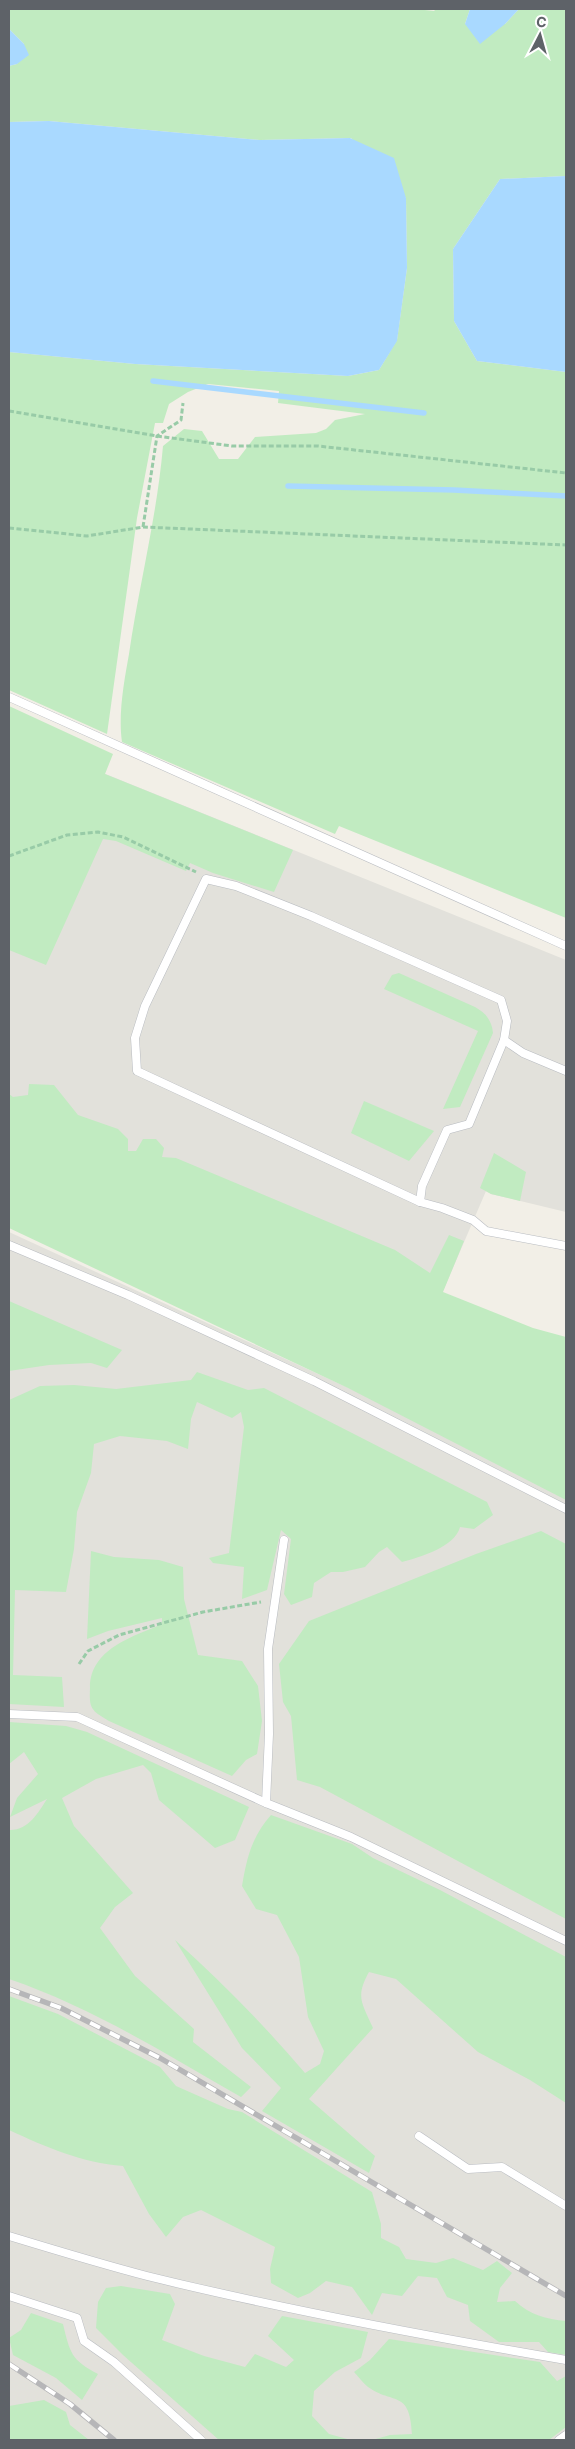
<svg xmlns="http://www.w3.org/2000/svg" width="575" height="2449" font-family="Inter,sans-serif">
  <rect width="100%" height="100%" fill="#f2efe7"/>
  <g fill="#e2e1db">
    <polygon points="9,735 566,960 566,1212 491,1194 486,1191 434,1312 9,1129"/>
    <polygon points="9,1232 566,1488 566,2440 9,2440"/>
  </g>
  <g fill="#c1ebc1">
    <path d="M9,9H416L434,11L436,9H470L465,24H505L519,9H566V176L500,179L453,249L454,321L477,361L566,372V918L339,826L335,834L122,742C118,714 124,682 129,654C139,585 157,516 163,446L184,429L202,431L219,459H238L255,437L316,433L326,429L335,420L365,414L278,403L279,391L208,384L188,392L169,404L163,423H155L137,518L107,734L9,690V352L135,364L348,376L379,370L397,340L407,268L406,198L351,138L260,140L49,121L9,122V66L17,64L24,44L9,29Z"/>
    <polygon points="9,706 113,754 105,774 293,850 274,892 213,873 190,863 186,871 116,841 103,839 46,965 9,950"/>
    <path d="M399,973L475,1007C486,1013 492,1021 493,1033L460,1107L443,1109L478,1031L384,989L392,975Z"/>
    <polygon points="29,1084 54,1085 78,1115 118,1129 128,1139 128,1151 136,1151 143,1139 156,1139 164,1148 162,1157 176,1158 395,1250 430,1273 449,1235 464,1241 443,1292 533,1328 566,1337 566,1500 348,1388 9,1228 9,1094 13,1097 28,1095"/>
    <polygon points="364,1101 434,1131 409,1161 351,1133"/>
    <polygon points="494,1153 526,1172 520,1201 491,1194 480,1188"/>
    <polygon points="9,1301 122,1350 107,1368 91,1363 49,1365 9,1371"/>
    <path d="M197,1372L248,1390L264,1388L487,1502L493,1515L474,1529L460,1527C455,1547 420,1557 402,1562L387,1547L379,1552L365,1567L343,1572H331L314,1583L312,1597L291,1605L284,1594L291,1539L281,1530L267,1590L242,1599L244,1567L213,1563L209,1558L229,1553L244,1427L241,1412L232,1418L197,1402L191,1419L188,1449L167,1441L120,1436L94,1444L91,1473L77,1512L74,1549L66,1592L15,1590L13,1675L62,1677L64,1707L9,1704V1400L40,1386L74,1385L116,1389L191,1380Z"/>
    <polygon points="541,1531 566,1544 566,1919 320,1787 297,1780 291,1716 283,1702 279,1664 309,1621 476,1554"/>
    <path d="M91,1551L114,1557L159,1560L183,1567L184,1599L198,1655L242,1661L258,1686L262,1721L257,1754L246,1760L232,1776L109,1721C91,1710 89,1709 90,1688C90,1649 132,1637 162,1624V1618L108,1631L87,1639Z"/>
    <path d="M9,1722L66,1726L87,1732L249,1807L235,1840L215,1848L159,1800L151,1773L143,1765L96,1779L62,1798L74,1826L133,1893L115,1907L100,1928L135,1976L194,2029L193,2042L251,2087L241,2097C166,2054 91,2007 9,1979V1830C28,1831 38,1813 47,1799L10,1817L17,1798L38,1774L24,1752L9,1764Z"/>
    <path d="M271,1815L352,1844L373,1858L440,1890L566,1957V2103L530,2080L478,2052L396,1979L369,1972C355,1997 362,2003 373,2028L309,2099L375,2156L369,2173L262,2111L281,2088L242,2048L175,1940C222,1982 264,2025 305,2073L320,2064L324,2051L308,2017L299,1957L277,1915L256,1909L242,1886C247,1858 251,1838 271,1815Z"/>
    <path d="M9,1996L58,2014L160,2067L176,2086L228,2109L242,2112L372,2192L381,2224V2238L399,2247L406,2259L436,2263L453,2258L483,2270L497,2261L512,2273L500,2288L497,2302L515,2301C530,2315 546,2319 566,2321V2355L548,2352L539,2342H499L470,2321L468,2305L447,2297L437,2278L418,2276L402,2296L382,2293L372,2315L352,2287L326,2281L310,2293L298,2298L271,2283L270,2269L275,2247L201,2210L183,2217L166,2237L149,2214L123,2166C82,2163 46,2147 9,2130Z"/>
    <polygon points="121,2286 170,2294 175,2304 162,2340 204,2356 245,2367 255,2354 286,2367 294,2360 268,2336 282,2316 368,2332 361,2358 335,2372 314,2391 312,2416 329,2434 351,2440 219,2440 123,2355 96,2328 98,2302 106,2288"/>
    <path d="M31,2313L63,2324C70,2353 71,2360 98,2374L82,2400L56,2378L13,2355L9,2338L21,2330Z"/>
    <path d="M389,2339L540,2362L557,2381L566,2376V2427L549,2440H372L390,2435L412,2434C410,2389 393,2405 368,2387C363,2383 359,2377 354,2372L370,2360Z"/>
    <polygon points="44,2400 66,2412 70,2425 89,2440 9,2440 9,2406"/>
  </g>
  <g fill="#a9d9ff">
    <polygon points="470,9 519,9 505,24 480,44 465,24"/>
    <polygon points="9,29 24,44 29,55 17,64 9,66"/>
    <polygon points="49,121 260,140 350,138 394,158 406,198 407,268 397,341 379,370 348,376 135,364 9,352 9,122"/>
    <polygon points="566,176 566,372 477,361 454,321 453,249 500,179"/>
  </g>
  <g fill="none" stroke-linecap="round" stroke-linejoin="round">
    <g stroke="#a9d9ff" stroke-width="5.5">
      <polyline points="153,381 424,413"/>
      <polyline points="288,486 454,490 566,496"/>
    </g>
    <defs>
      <g id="lane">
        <polyline points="9,697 566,946"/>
        <polyline points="566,1071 523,1053 504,1040 507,1021 501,1000 311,916 236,886 206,879 145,1006 135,1038 137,1071 420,1202 442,1208 473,1220 486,1231 566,1246"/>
        <polyline points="420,1202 422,1186 447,1130 469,1124 504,1040"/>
        <polyline points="9,1245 128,1295 314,1381 566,1509"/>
        <polyline points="284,1540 268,1649 269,1734 266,1803 351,1837 566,1941"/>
        <polyline points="9,1714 77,1717 266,1803"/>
        <polyline points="419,2136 468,2169 502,2167 566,2206"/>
        <path d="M9,2236C55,2250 101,2264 147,2276C285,2310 426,2336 566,2360"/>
        <polyline points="9,2296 77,2318 84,2341 114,2362 201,2440"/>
        <polyline points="559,2440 566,2435"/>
      </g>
    </defs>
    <use href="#lane" stroke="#b9bcc1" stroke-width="9"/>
    <g stroke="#98cba7" stroke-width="3" stroke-dasharray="5 2.5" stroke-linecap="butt">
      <polyline points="9,411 157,436 232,446 318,446 566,473"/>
      <polyline points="143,527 157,436 181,420 183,403"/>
      <polyline points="9,528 87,536 143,527 566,545"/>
      <polyline points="9,856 67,835 98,832 123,837 196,872"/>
      <polyline points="79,1664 88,1651 119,1635 203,1612 261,1602"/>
    </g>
    <use href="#lane" stroke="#fff" stroke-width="8"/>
    <defs>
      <g id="rail">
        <polyline points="9,1989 61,2008 160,2058 566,2296"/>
        <polyline points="9,2364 70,2404 114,2440"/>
      </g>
    </defs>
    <use href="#rail" stroke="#b6b6b8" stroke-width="5.5"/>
    <use href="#rail" stroke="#fff" stroke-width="4" stroke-dasharray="11" stroke-linecap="butt"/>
  </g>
  <rect width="575" height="2449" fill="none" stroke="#5e6268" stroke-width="20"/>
  <g transform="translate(540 35) rotate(6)" stroke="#ffffff" stroke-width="4" paint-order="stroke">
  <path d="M0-4L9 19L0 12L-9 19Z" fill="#5e6268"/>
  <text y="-8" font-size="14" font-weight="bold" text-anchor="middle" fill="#5e6268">С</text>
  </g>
</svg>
